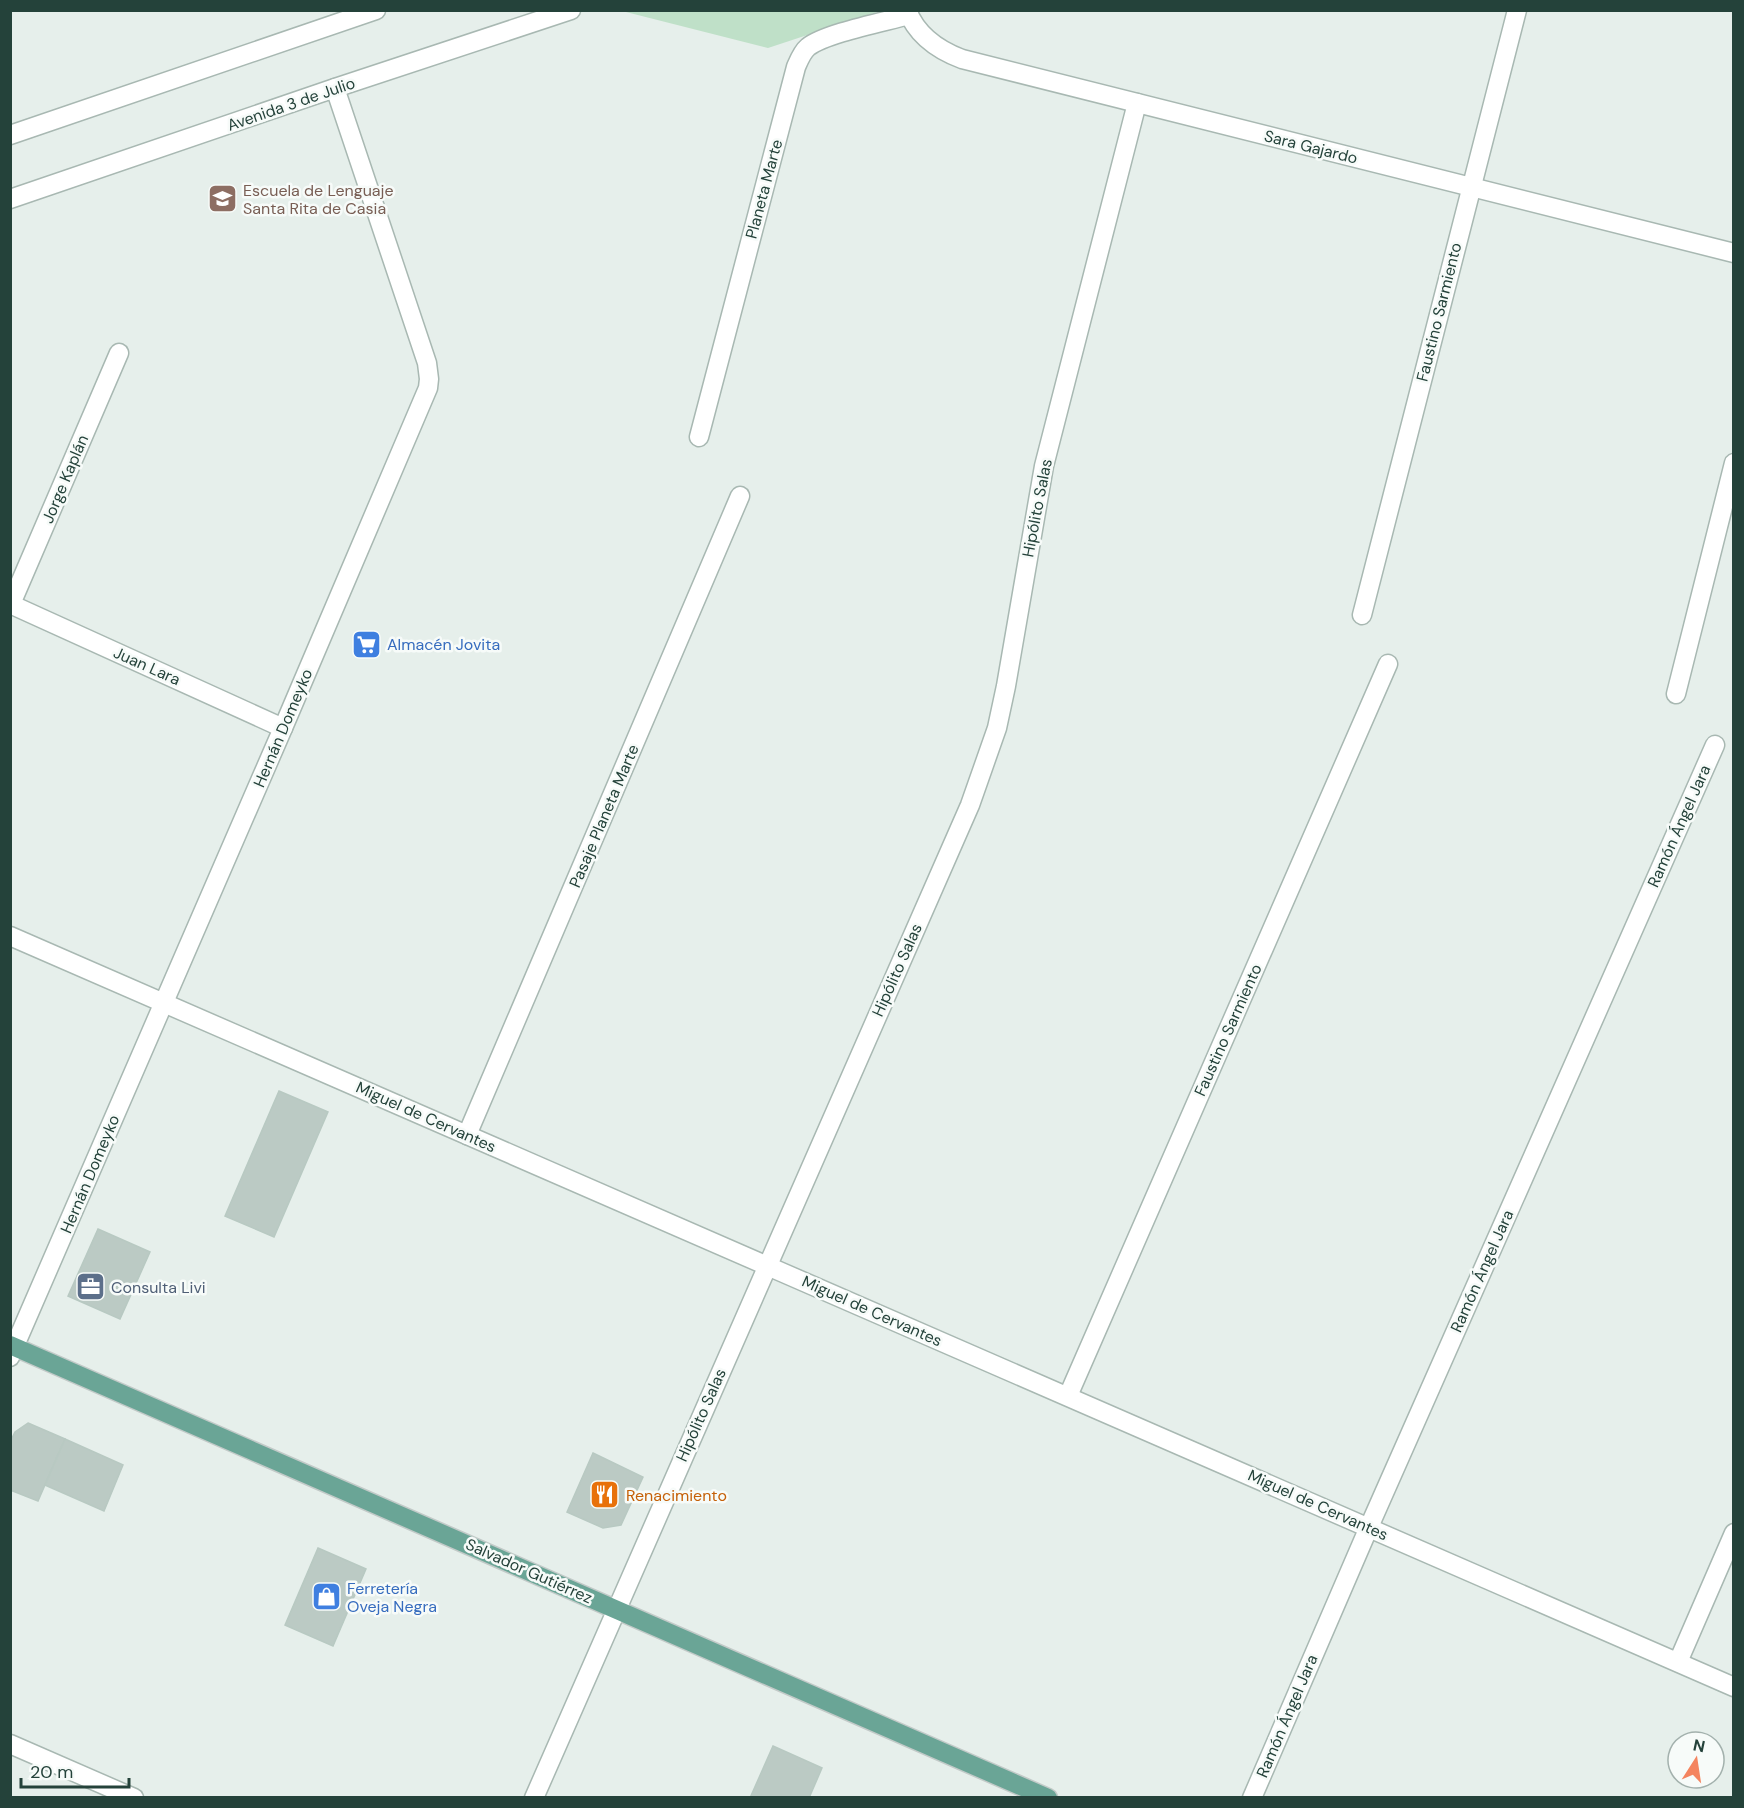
<svg xmlns="http://www.w3.org/2000/svg" width="1744" height="1808" font-family="'DM Sans',sans-serif">
  <rect width="100%" height="100%" fill="#e6efeb"/>
  <polygon fill="#bfe0c8" points="883,10 768,48 622,11 624,10"/>
  <g fill="#bbcac4" stroke="#b8c9c2" stroke-width="1.5">
    <polygon points="279,1091 328,1112 274,1237 225,1216"/>
    <polygon points="98,1229 150,1252 120,1319 68,1296"/>
    <polygon points="28,1423 65,1439 38,1501 10,1490 10,1442 15,1432"/>
    <polygon points="65,1439 123,1465 104,1511 45,1485"/>
    <polygon points="593,1453 643,1477 621,1525 603,1528 567,1512"/>
    <polygon points="318,1548 366,1569 333,1646 285,1625"/>
    <polygon points="773,1746 822,1768 809,1798 750,1798"/>
  </g>
  <g fill="none" stroke-linecap="round" stroke-linejoin="round">
    <defs>
      <g id="minor">
        <path d="M907,10C917,36 938,50 962,59L1734,253"/>
        <polyline points="10,135 376,10"/>
        <polyline points="10,199 335,88 571,10"/>
        <path d="M699,437L796,67C799,60 802,52 808,47C826,33 884,22 909,15"/>
        <polyline points="10,604 283,728"/>
        <polyline points="11,604 119,353"/>
        <polyline points="1362,615 1517,10"/>
        <polyline points="1676,694 1734,463"/>
        <polyline points="10,936 1734,1687"/>
        <polyline points="467,1135 740,496"/>
        <polyline points="10,1357 283,728 428,388 429,379 427,363 335,88"/>
        <polyline points="1068,1396 1388,664"/>
        <polyline points="1678,1662 1734,1533"/>
        <polyline points="10,1744 134,1798"/>
        <polyline points="534,1798 970,805 997,728 1006,686 1044,466 1137,103"/>
        <polyline points="1252,1798 1369,1527 1715,745"/>
      </g>
      <polyline id="major" points="10,1345 1048,1798"/>
    </defs>
    <use href="#minor" stroke="#a8b8b2" stroke-width="21"/>
    <use href="#major" stroke="#c2cac8" stroke-width="21"/>
    <use href="#minor" stroke="#fff" stroke-width="18"/>
    <use href="#major" stroke="#6aa596" stroke-width="18"/>
  </g>
  <defs>
    <symbol id="school-square" viewBox="-11 -11 22 22"><rect x="-9" y="-9" width="18" height="18" rx="4" fill="#8d6e63" stroke="#f7fbf9"/><path d="M0-5L7-2L0 1L-7-2ZM-4 1L0 2.5L4 1V4Q0 6-4 4Z" fill="#fff"/></symbol>
    <symbol id="supermarket-square" viewBox="-11 -11 22 22"><rect x="-9" y="-9" width="18" height="18" rx="4" fill="#3f7fe0" stroke="#f7fbf9"/><path d="M-6-5.5h2.5l.6 2H6L4.5 2H-2.5L-4.4-4H-6ZM-1.5 3.2a1.3 1.3 0 1 0 .1 0ZM3 3.2a1.3 1.3 0 1 0 .1 0Z" fill="#fff"/></symbol>
    <symbol id="office-square" viewBox="-11 -11 22 22"><rect x="-9" y="-9" width="18" height="18" rx="4" fill="#5c6f8a" stroke="#f7fbf9"/><path d="M-6-3h4V-5.5h4V-3h4V5H-6ZM-1-4.5V-3h2v-1.5ZM-6 0V1H6V0Z" fill="#fff"/></symbol>
    <symbol id="restaurant-square" viewBox="-11 -11 22 22"><rect x="-9" y="-9" width="18" height="18" rx="4" fill="#e8710a" stroke="#f7fbf9"/><path d="M-5-6h1v4h1v-4h1v4h1v-4h1v5L-1.5 .5V6h-2V.5L-5-1ZM5-6V6H3V1.5H1.5Q1.5-4 5-6Z" fill="#fff"/></symbol>
    <symbol id="shop-square" viewBox="-11 -11 22 22"><rect x="-9" y="-9" width="18" height="18" rx="4" fill="#3f7fe0" stroke="#f7fbf9"/><path d="M-5-2.5h2.3a2.7 3.5 0 0 1 5.4 0H5L5.5 6h-11ZM-1.5-2.5h3a1.5 2.3 0 0 0-3 0Z" fill="#fff"/></symbol>
  </defs>
  <g fill-rule="evenodd">
    <use href="#school-square" x="206" y="182" width="33" height="33"/>
    <use href="#supermarket-square" x="350" y="628" width="33" height="33"/>
    <use href="#office-square" x="74" y="1270" width="33" height="33"/>
    <use href="#restaurant-square" x="588" y="1478" width="33" height="33"/>
    <use href="#shop-square" x="310" y="1580" width="33" height="33"/>
  </g>
  <g text-anchor="middle" dominant-baseline="central" stroke-width="5" stroke-linejoin="round" paint-order="stroke">
    <g font-size="16" fill="#24423a" stroke="#f7fbf9">
      <text transform="translate(291 104) rotate(-19)">Avenida 3 de Julio</text>
      <text transform="translate(1311 147) rotate(14)">Sara Gajardo</text>
      <text transform="translate(764 189) rotate(-75)">Planeta Marte</text>
      <text transform="translate(1439 312) rotate(-76)">Faustino Sarmiento</text>
      <text transform="translate(65 479) rotate(-67)">Jorge Kaplán</text>
      <text transform="translate(1037 508) rotate(-79)">Hipólito Salas</text>
      <text transform="translate(147 666) rotate(24)">Juan Lara</text>
      <text transform="translate(283 728) rotate(-67)">Hernán Domeyko</text>
      <text transform="translate(604 816) rotate(-67)">Pasaje Planeta Marte</text>
      <text transform="translate(1679 826) rotate(-66)">Ramón Ángel Jara</text>
      <text transform="translate(897 970) rotate(-66)">Hipólito Salas</text>
      <text transform="translate(1228 1030) rotate(-66)">Faustino Sarmiento</text>
      <text transform="translate(426 1117) rotate(24)">Miguel de Cervantes</text>
      <text transform="translate(90 1174) rotate(-67)">Hernán Domeyko</text>
      <text transform="translate(1482 1271) rotate(-66)">Ramón Ángel Jara</text>
      <text transform="translate(872 1311) rotate(24)">Miguel de Cervantes</text>
      <text transform="translate(701 1415) rotate(-66)">Hipólito Salas</text>
      <text transform="translate(1318 1505) rotate(24)">Miguel de Cervantes</text>
      <text transform="translate(529 1571) rotate(24)">Salvador Gutiérrez</text>
      <text transform="translate(1287 1716) rotate(-67)">Ramón Ángel Jara</text>
    </g>
    <g font-size="16" fill="#785e54" stroke="#f7fbf9" text-anchor="start">
      <text x="243" y="190">Escuela de Lenguaje<tspan x="243" dy="18">Santa Rita de Casia</tspan></text>
    </g>
    <g font-size="16" fill="#366cbe" stroke="#f7fbf9" text-anchor="start">
      <text x="387" y="644">Almacén Jovita</text>
      <text x="347" y="1588">Ferretería<tspan x="347" dy="18">Oveja Negra</tspan></text>
    </g>
    <g font-size="16" fill="#4e5e75" stroke="#f7fbf9" text-anchor="start">
      <text x="111" y="1287">Consulta Livi</text>
    </g>
    <g font-size="16" fill="#c56008" stroke="#f7fbf9" text-anchor="start">
      <text x="626" y="1495">Renacimiento</text>
    </g>
  </g>
  <rect width="1744" height="1808" fill="none" stroke="#24423a" stroke-width="24"/>
  <g transform="translate(1696 1760) rotate(12)"><circle r="28" fill="#f7fbf9" stroke="#a3b1ad" stroke-width="1.5"/>
  <path d="M0-4.5L10 22L0 15L-10 22Z" fill="#f4845f"/>
  <text y="-9" font-size="16" font-weight="bold" text-anchor="middle" fill="#24423a">N</text>
  </g>
  <path d="M21 1778v9h108v-9" fill="none" stroke="#24423a" stroke-width="3"/>
  <text x="30" y="1778" font-size="18" fill="#24423a" stroke="#f7fbf9" stroke-width="4.5" paint-order="stroke">20 m</text>
</svg>
